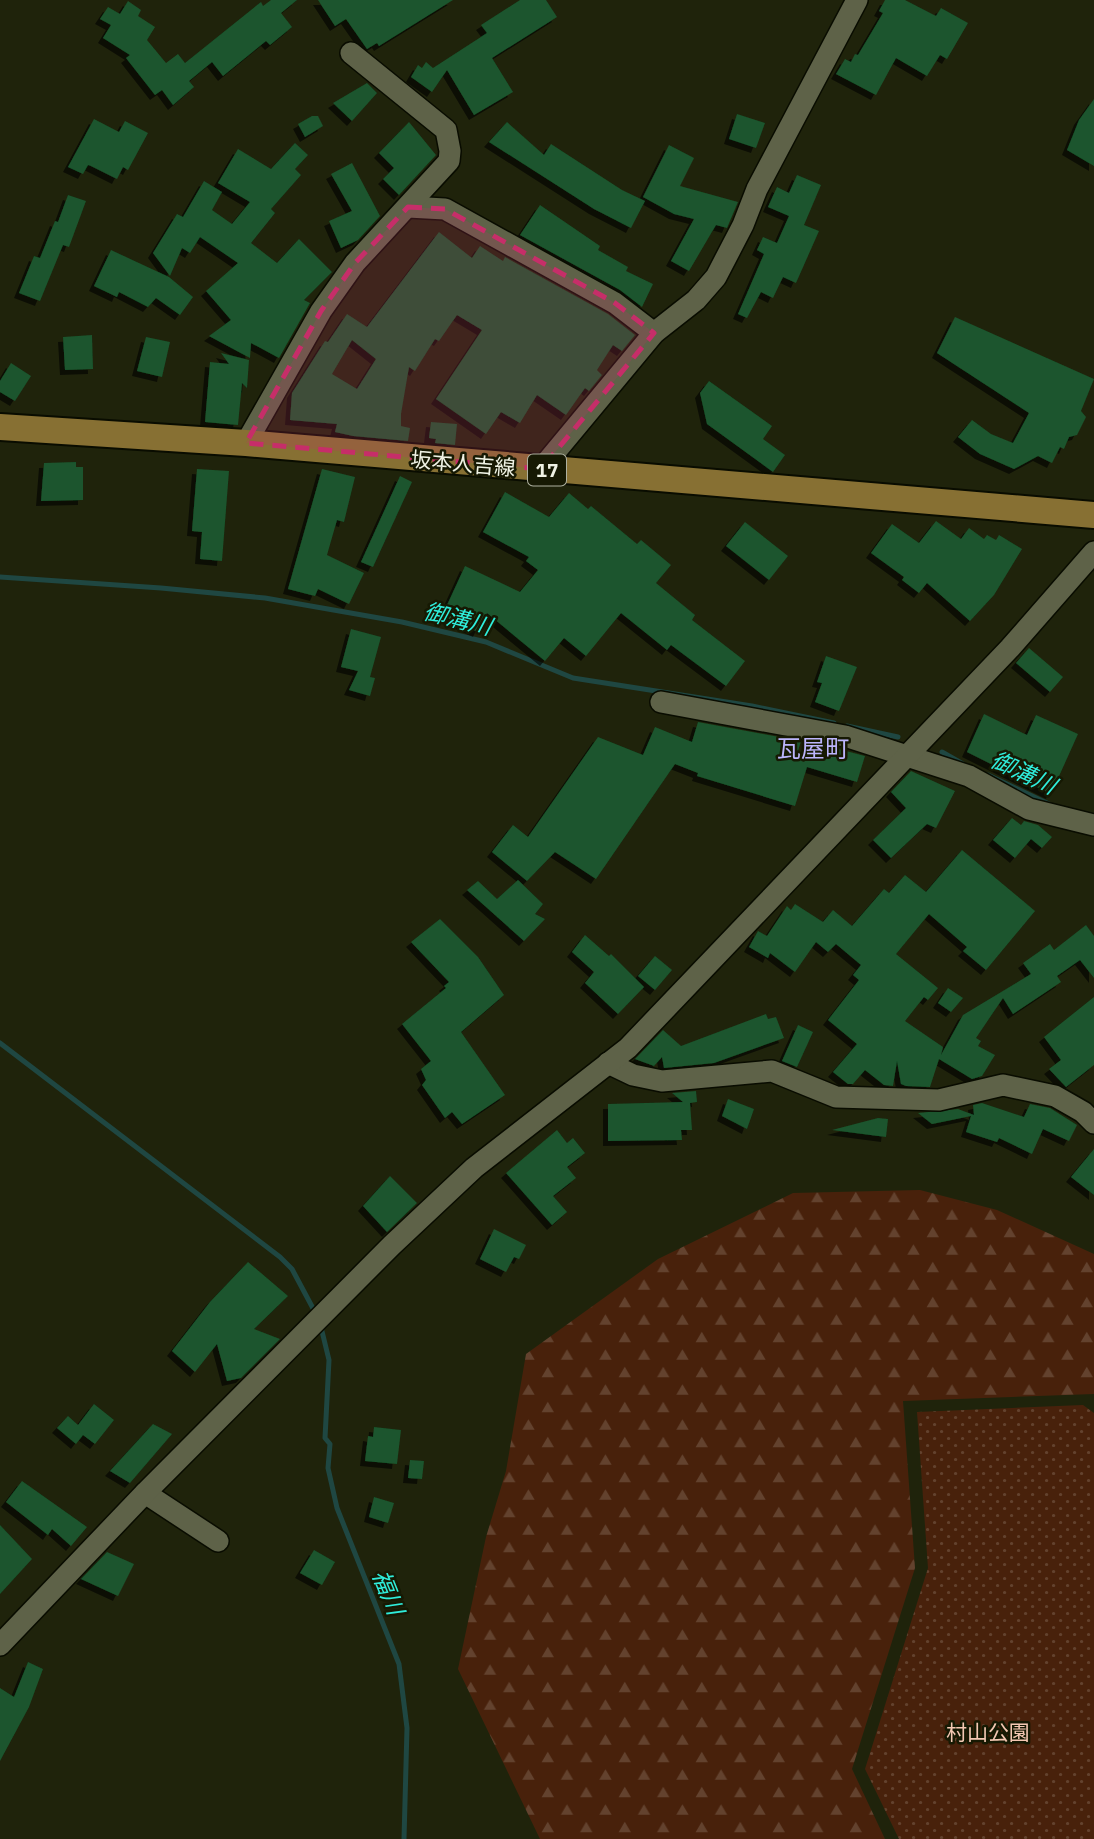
<svg xmlns="http://www.w3.org/2000/svg" width="1094" height="1839" font-family="'IBM Plex Sans','Noto Sans JP',sans-serif">
  <defs>
    <pattern id="forest-firs" width="22" height="20" patternUnits="userSpaceOnUse" patternTransform="scale(1.75)"><rect width="22" height="20" fill="#48210b"/><path d="M5 1l3.5 6h-7zM16 11l3.5 6h-7z" fill="#63422e"/></pattern>
    <pattern id="park-dots" width="8" height="8" patternUnits="userSpaceOnUse" patternTransform="scale(1.75)"><rect width="8" height="8" fill="#48210b"/><path d="M2 2h.1M6 6h.1" fill="none" stroke="#63422e" stroke-width="1.8" stroke-linecap="round"/></pattern>
    <filter id="shadow"><feDropShadow dx="-5" dy="5" stdDeviation="0" flood-color="#0009"/></filter>
  </defs>
  <rect width="100%" height="100%" fill="#1f230b"/>
  <polygon fill="url(#forest-firs)" points="920,1190 997,1210 1094,1254 1094,1394 903,1401 915,1568 852,1769 885,1839 540,1839 458,1669 486,1537 506,1471 526,1354 658,1259 793,1193"/>
  <polygon fill="url(#park-dots)" points="1083,1405 1094,1413 1094,1839 899,1839 865,1769 928,1568 917,1412"/>
  <g fill="none" stroke-linecap="round" stroke-linejoin="round">
    <g stroke="#1f4742" stroke-width="5">
      <polyline points="0,577 161,588 265,598 402,622 486,642 573,678 752,706 834,723"/>
      <polyline points="847,726 898,737"/>
      <polyline points="942,752 963,764"/>
      <polyline points="988,775 1049,804"/>
      <polyline points="0,1043 280,1257 292,1269 316,1314"/>
      <polyline points="320,1323 329,1360 325,1438 330,1444 328,1468 337,1508 399,1664 407,1728 404,1839"/>
    </g>
  </g>
  <g fill="#1a552d" fill-rule="evenodd" filter="url(#shadow)">
    <polygon points="271,0 297,0 281,13 292,27 270,45 266,41 223,76 212,62 189,81 194,87 173,105 162,90 155,95 126,58 130,55 103,38 111,25 100,19 108,7 120,14 128,1 141,10 138,16 155,27 147,40 166,63 178,54 185,63 261,2 263,6"/>
    <polygon points="318,0 453,0 379,46 377,43 367,49 346,19 335,26"/>
    <polygon points="520,0 546,0 557,17 492,58 513,92 474,115 447,70 432,92 411,77 418,65 422,68 426,62 433,68 487,33 481,25"/>
    <polygon points="885,0 905,0 936,16 941,8 968,23 947,59 940,55 927,76 896,58 876,95 836,74 845,59 851,62 855,54 858,55 883,13 879,11"/>
    <polygon points="367,83 377,93 352,121 333,103"/>
    <polygon points="1094,99 1094,166 1067,150 1079,120"/>
    <polygon points="737,114 765,123 756,148 729,139"/>
    <polygon points="312,116 318,116 323,126 305,137 298,124"/>
    <polygon points="94,119 119,132 125,121 148,133 128,170 123,167 117,179 91,166 88,165 83,174 68,167"/>
    <polygon points="409,122 436,155 399,195 383,179 394,168 379,153"/>
    <polygon points="507,122 544,155 551,144 622,190 645,201 631,228 594,209 489,142"/>
    <polygon points="295,143 308,155 295,169 301,175 271,209 275,213 251,243 277,263 299,239 332,272 304,300 310,303 279,358 251,343 250,358 209,336 231,320 206,291 238,263 200,237 190,253 182,248 170,276 153,253 177,214 183,217 204,181 222,192 212,210 232,224 250,202 218,183 238,149 271,169"/>
    <polygon points="669,145 694,158 680,186 738,202 727,228 716,225 689,271 671,261 694,219 674,214 643,197"/>
    <polygon points="352,163 380,216 358,240 341,248 329,221 352,211 331,174"/>
    <polygon points="797,175 821,185 804,225 819,231 796,283 783,277 773,298 761,292 747,318 738,314 764,254 757,250 763,237 777,243 789,216 768,207 777,187 789,193"/>
    <polygon points="68,195 86,201 69,247 63,245 40,301 19,293 34,256 40,258 55,221 58,222"/>
    <polygon points="540,205 600,246 598,250 628,267 626,271 653,284 642,307 620,290 520,235"/>
    <path d="M439,232L472,258L480,246L503,261L505,257L608,314L635,335L622,351L613,345L597,370L602,375L589,391L585,388L566,415L537,395L520,423L501,412L486,434L436,399L482,330L457,315L439,341L435,339L415,371L409,367L401,414V426L410,428L408,441L353,436L335,432L337,424L290,420L292,393L325,341L328,342L347,314L367,327ZM352,340L376,359L357,389L332,374Z"/>
    <polygon points="111,250 169,277 193,297 180,315 156,298 148,307 119,292 117,297 94,286"/>
    <polygon points="955,317 1094,379 1081,411 1086,417 1077,435 1069,437 1064,449 1060,447 1052,463 1038,456 1014,469 980,454 958,437 972,420 991,434 1013,443 1029,413 937,353"/>
    <polygon points="92,335 93,369 65,370 63,337"/>
    <polygon points="146,337 170,342 162,377 137,371"/>
    <polygon points="221,353 249,360 247,388 242,383 238,425 205,422 210,362 229,364"/>
    <polygon points="11,363 31,376 15,401 0,392 0,381"/>
    <polygon points="709,381 772,426 763,439 785,455 773,472 707,424 700,393"/>
    <polygon points="431,422 457,424 455,445 435,443 436,439 429,438"/>
    <polygon points="76,462 76,467 83,467 83,500 41,501 44,463"/>
    <polygon points="197,469 229,471 222,561 200,559 202,532 192,531"/>
    <polygon points="322,469 355,477 344,522 337,520 327,555 364,573 349,604 318,589 315,596 288,589"/>
    <polygon points="400,476 412,482 373,567 361,562"/>
    <polygon points="505,492 549,517 569,493 588,509 591,506 637,544 641,540 671,565 656,583 695,615 692,620 745,661 726,686 671,645 667,650 621,613 586,656 564,638 545,661 487,613 478,632 442,616 465,566 520,592 538,570 526,561 529,557 483,532"/>
    <polygon points="936,521 961,539 969,528 984,539 987,535 996,540 999,535 1022,549 994,595 970,621 927,583 919,593 902,580 904,577 871,553 892,524 919,543"/>
    <polygon points="745,522 788,556 769,580 726,546"/>
    <polygon points="351,629 381,637 370,677 375,678 370,696 349,690 358,671 341,667"/>
    <polygon points="1029,648 1063,677 1050,692 1016,663"/>
    <polygon points="826,656 857,667 839,711 815,702 822,683 817,682"/>
    <polygon points="984,714 1027,735 1036,715 1078,734 1051,794 967,752"/>
    <polygon points="698,722 801,741 798,751 827,758 831,747 865,756 857,782 807,767 795,806 697,776 698,773 675,764 596,879 555,852 527,881 492,852 513,825 528,837 598,737 643,755 655,727 692,742"/>
    <polygon points="911,771 955,791 936,828 927,824 891,858 873,840 906,808 891,792"/>
    <polygon points="1012,818 1021,825 1024,821 1038,825 1052,837 1042,848 1031,839 1015,858 993,840"/>
    <polygon points="962,850 1035,911 986,970 963,951 967,947 929,914 896,954 938,988 928,1000 924,997 905,1021 943,1047 941,1055 963,1015 1031,974 1023,963 1050,944 1054,950 1086,925 1094,936 1094,978 1080,960 1057,976 1061,982 1013,1014 1003,998 976,1038 981,1041 978,1046 995,1055 982,1076 972,1079 939,1059 930,1087 906,1086 901,1084 897,1061 893,1086 884,1085 865,1070 853,1084 848,1084 833,1072 857,1044 828,1020 859,980 853,975 861,965 836,944 828,952 816,942 795,972 770,953 768,958 749,947 758,931 767,936 787,906 791,910 795,904 823,922 833,910 852,926 884,889 889,893 905,875 926,892"/>
    <polygon points="518,880 543,904 535,914 545,919 524,941 467,890 478,881 497,899"/>
    <polygon points="440,919 478,957 504,995 461,1032 505,1095 462,1124 452,1112 445,1118 422,1085 426,1080 421,1069 431,1061 402,1024 446,988 444,986 449,982 411,942"/>
    <polygon points="585,935 609,956 611,954 644,987 618,1014 585,983 594,972 572,952"/>
    <polygon points="655,956 672,970 655,990 638,976"/>
    <polygon points="948,988 963,998 951,1012 938,1003"/>
    <polygon points="1094,997 1094,1065 1066,1087 1049,1069 1061,1060 1044,1037"/>
    <polygon points="766,1014 768,1019 776,1017 784,1038 714,1063 664,1068 662,1057 654,1066 635,1059 663,1030 681,1046"/>
    <polygon points="798,1025 813,1032 797,1067 782,1061"/>
    <polygon points="696,1091 697,1102 690,1103 692,1130 681,1130 682,1140 608,1141 608,1104 683,1102 672,1093"/>
    <polygon points="728,1099 754,1109 747,1129 722,1116"/>
    <polygon points="982,1103 1024,1117 1030,1104 1050,1108 1077,1125 1069,1141 1043,1129 1032,1154 999,1138 997,1142 966,1132 971,1116 932,1124 918,1113 958,1109 974,1115 973,1105"/>
    <polygon points="878,1118 888,1119 886,1137 832,1130"/>
    <polygon points="557,1130 567,1143 573,1138 585,1153 567,1167 576,1178 553,1196 567,1212 552,1225 506,1173"/>
    <polygon points="1094,1149 1094,1195 1071,1177"/>
    <polygon points="390,1176 417,1203 387,1232 363,1206"/>
    <polygon points="494,1229 526,1245 519,1259 514,1257 506,1272 480,1259"/>
    <polygon points="248,1262 288,1296 254,1329 280,1339 241,1378 227,1381 217,1344 195,1372 172,1351 210,1302"/>
    <polygon points="94,1404 114,1420 95,1444 83,1435 76,1444 57,1428 68,1416 78,1425"/>
    <polygon points="153,1424 172,1434 130,1483 110,1471"/>
    <polygon points="374,1427 401,1430 397,1464 365,1461 368,1436 373,1437"/>
    <polygon points="410,1460 424,1461 422,1479 408,1478"/>
    <polygon points="22,1481 87,1527 71,1546 52,1529 48,1535 6,1502"/>
    <polygon points="374,1497 394,1503 388,1523 369,1517"/>
    <polygon points="0,1525 32,1559 0,1594"/>
    <polygon points="314,1550 335,1562 322,1585 300,1573"/>
    <polygon points="107,1552 134,1564 118,1596 81,1579"/>
    <polygon points="28,1662 43,1669 29,1707 0,1761 0,1688 14,1697"/>
  </g>
  <g fill="none" stroke-linecap="round" stroke-linejoin="round">
    <defs>
      <g id="minor">
        <polyline points="408,207 445,209 615,303 654,333"/>
        <polyline points="246,443 321,311 355,263 449,161 450,151 446,130 351,53"/>
        <polyline points="541,469 654,333 696,300 716,277 743,225 757,189 857,0"/>
        <polyline points="661,702 845,736 969,776 1029,809 1094,825"/>
        <polyline points="608,1063 633,1075 662,1081 772,1071 836,1097 939,1100 1003,1085 1055,1096 1083,1112 1094,1123"/>
        <polyline points="145,1493 218,1541"/>
        <polyline points="0,1645 145,1493 392,1245 474,1168 628,1048 1010,648 1094,552"/>
      </g>
      <polyline id="major" points="0,427 246,443 1094,515"/>
    </defs>
    <use href="#minor" stroke="#090c00" stroke-width="24"/>
    <use href="#major" stroke="#090c00" stroke-width="30"/>
    <use href="#minor" stroke="#5e6248" stroke-width="21"/>
    <use href="#major" stroke="#877033" stroke-width="26"/>
  </g>
  <path fill="#c62e69" fill-opacity="0.2" stroke="#c62e69" stroke-width="5" stroke-dasharray="14 9" stroke-linejoin="round" d="M408,207L445,209L615,303L654,333L541,469L246,443L321,311L355,263Z"/>
  <g text-anchor="middle" dominant-baseline="central" stroke-width="5" stroke-linejoin="round" paint-order="stroke">
    <rect fill="#161903" stroke="#aeb1a0" stroke-width="2" x="528" y="454.5" width="38" height="31" rx="5"/>
    <g font-size="19" font-weight="bold" fill="#eff2e4">
      <text x="547" y="470">17</text>
    </g>
    <g font-size="21" fill="#eff2e4" stroke="#161903">
      <text transform="translate(463 463) rotate(5)">坂本人吉線</text>
    </g>
    <g font-size="21" fill="#f4c8b3" stroke="#161903">
      <text x="988" y="1732">村山公園</text>
    </g>
    <g font-size="23" font-style="italic" fill="#2feddb" stroke="#161903">
      <text transform="translate(458 618) rotate(14)">御溝川</text>
      <text transform="translate(1024 772) rotate(25)">御溝川</text>
      <text transform="translate(389 1592) rotate(68)">福川</text>
    </g>
    <g font-size="24" fill="#bcb5fc" stroke="#161903">
      <text x="813" y="748">瓦屋町</text>
    </g>
  </g>
</svg>
